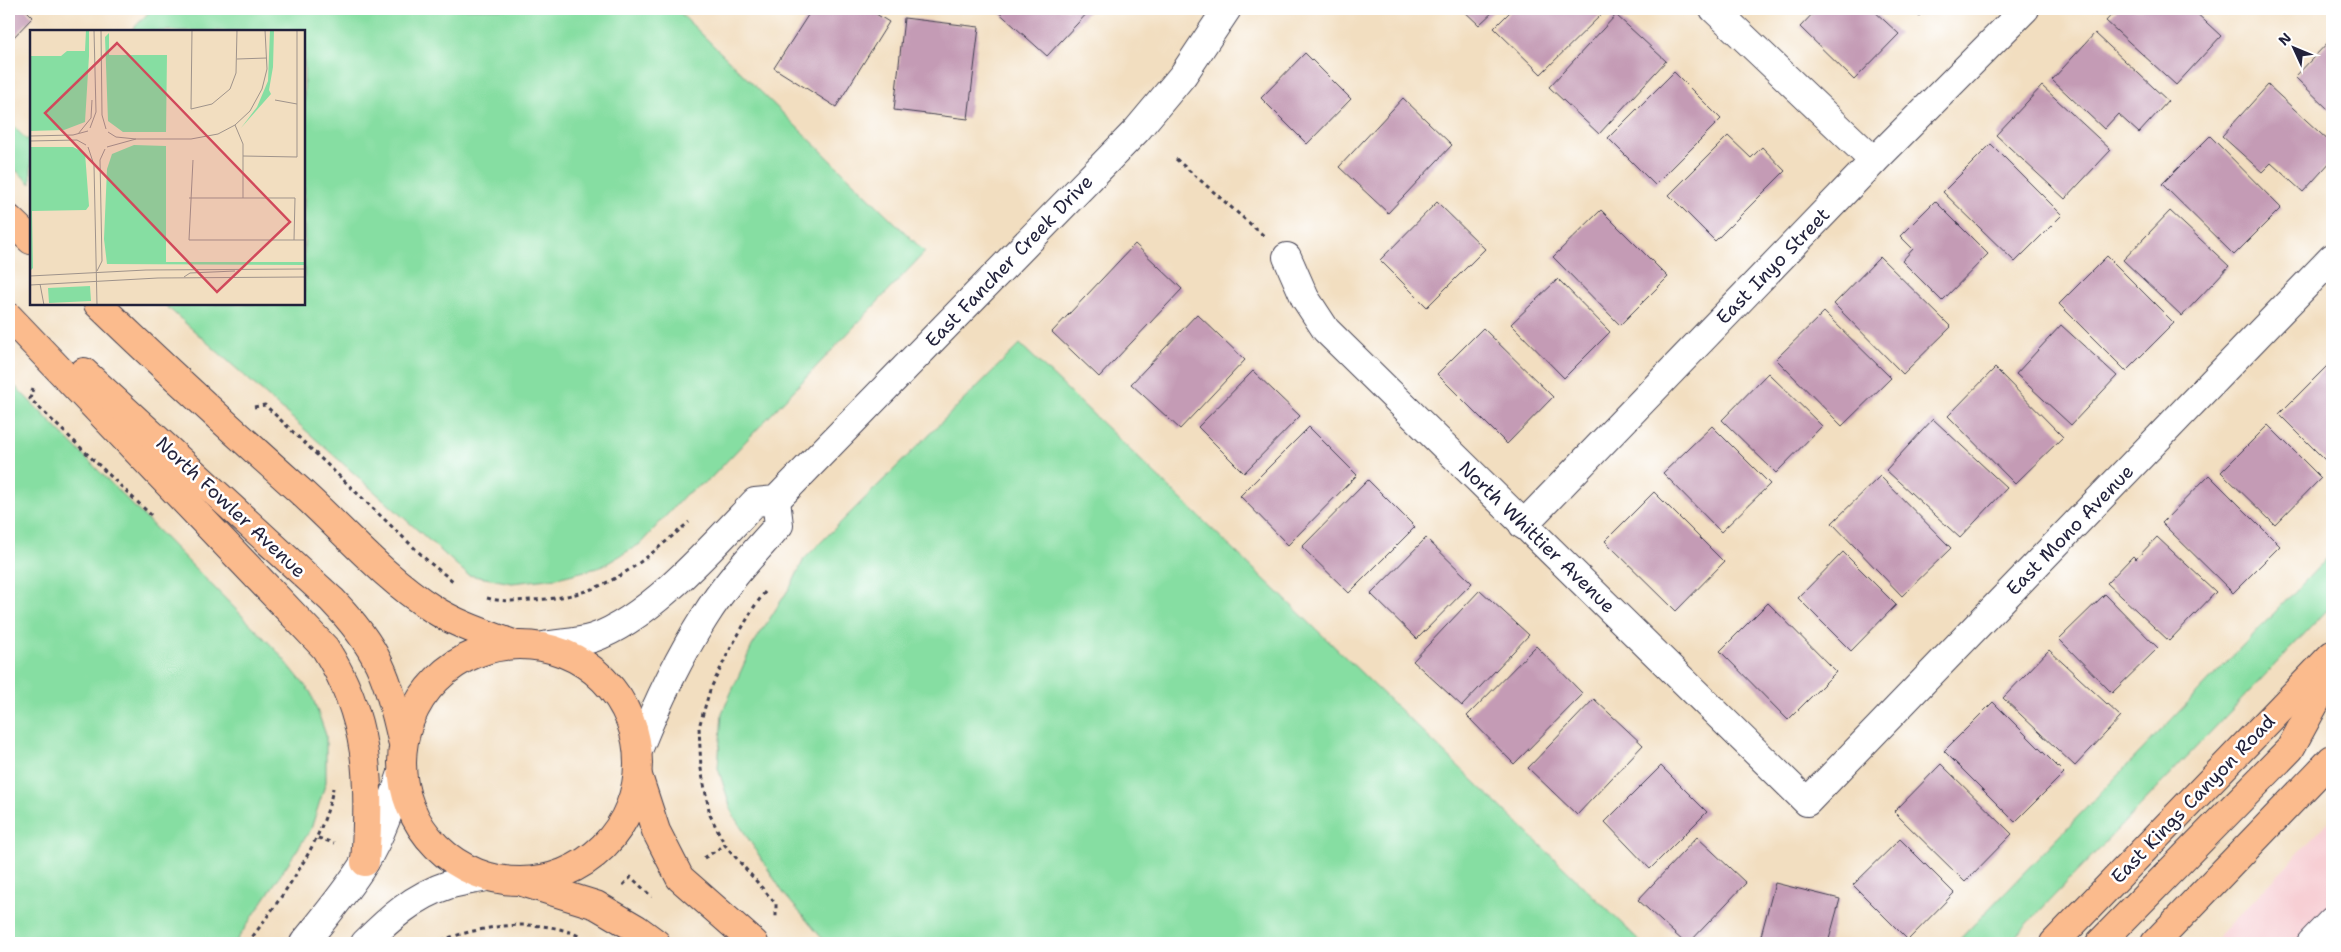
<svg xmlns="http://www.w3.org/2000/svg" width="2341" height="952" font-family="'Shantell Sans',sans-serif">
  <rect width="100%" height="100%" fill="#fff"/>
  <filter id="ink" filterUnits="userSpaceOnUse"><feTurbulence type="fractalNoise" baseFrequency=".02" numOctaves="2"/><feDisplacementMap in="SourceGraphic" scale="10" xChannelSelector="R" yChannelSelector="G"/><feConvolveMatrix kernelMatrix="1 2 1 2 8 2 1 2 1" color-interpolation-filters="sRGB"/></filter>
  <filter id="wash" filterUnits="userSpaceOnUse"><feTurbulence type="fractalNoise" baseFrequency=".0096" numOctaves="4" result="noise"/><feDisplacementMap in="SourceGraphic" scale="20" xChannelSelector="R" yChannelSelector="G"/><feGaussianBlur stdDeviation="1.12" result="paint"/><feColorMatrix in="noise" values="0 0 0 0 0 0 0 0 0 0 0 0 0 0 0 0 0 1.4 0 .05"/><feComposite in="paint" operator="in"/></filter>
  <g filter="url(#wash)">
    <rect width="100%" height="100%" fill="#f2dec0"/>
    <polygon fill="#f7cfd4" points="2332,818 2332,943 2212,943"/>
    <g fill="#86dea2" stroke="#54806e">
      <polygon points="152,9 676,9 925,252 709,480 686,494 640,544 601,567 557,578 512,583 468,575 164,304 304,304 304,31 131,31"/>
      <polygon points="9,122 27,140 31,136 31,184 9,164"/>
      <polygon points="1020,344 1642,943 826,943 784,894 733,815 718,768 722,713 752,646 792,584 804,559"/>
      <polygon points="9,380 278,652 311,693 326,735 326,782 311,829 235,943 9,943"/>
      <polygon points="2332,553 2332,605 2009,943 1956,943"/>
    </g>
    <g id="blocks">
      <g fill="#c49bb5">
        <polygon points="9,9 25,9 33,17 9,42"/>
        <polygon points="812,9 868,9 889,22 836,107 774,68"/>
        <polygon points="995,9 1091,9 1047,56"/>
        <polygon points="1462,9 1496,9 1479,25"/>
        <polygon points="1513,9 1607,9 1541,74 1494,28"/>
        <polygon points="1817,9 1872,9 1899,34 1854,80 1800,27"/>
        <polygon points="1911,9 1926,9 1919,16"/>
        <polygon points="2117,9 2192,9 2221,36 2176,85 2106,21"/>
        <polygon points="1616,15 1666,61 1599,134 1549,87"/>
        <polygon points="904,18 979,27 968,119 894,110"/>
        <polygon points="2095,33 2168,101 2139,133 2118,114 2104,129 2052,80"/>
        <polygon points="2332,38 2332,113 2295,77"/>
        <polygon points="1305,53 1351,99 1307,144 1261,98"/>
        <polygon points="1674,72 1721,119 1655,185 1608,138"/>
        <polygon points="2268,85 2332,144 2332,160 2303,192 2271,163 2262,172 2222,136"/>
        <polygon points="2042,86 2111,150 2065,199 1996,135"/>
        <polygon points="1403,98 1452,145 1388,213 1339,167"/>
        <polygon points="1728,136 1751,158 1762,147 1785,171 1715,241 1669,195"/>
        <polygon points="2210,136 2281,208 2234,255 2162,184"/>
        <polygon points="1991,144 2062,215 2015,262 1943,192"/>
        <polygon points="1935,201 1988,254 1942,301 1902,261 1913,249 1900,236"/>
        <polygon points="1437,202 1485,249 1427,307 1380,260"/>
        <polygon points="1601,210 1668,277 1620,325 1553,257"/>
        <polygon points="2170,211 2229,266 2182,316 2123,260"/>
        <polygon points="1135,244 1182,289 1099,377 1052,332"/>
        <polygon points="2107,256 2174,323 2126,371 2059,304"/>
        <polygon points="1880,257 1951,327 1903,374 1834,304"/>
        <polygon points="1558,279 1610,332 1564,378 1511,324"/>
        <polygon points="1824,312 1891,378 1842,426 1776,359"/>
        <polygon points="1197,314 1245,360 1180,429 1131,384"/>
        <polygon points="2061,325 2117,376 2071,425 2016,374"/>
        <polygon points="1483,328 1553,397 1507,444 1437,374"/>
        <polygon points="2327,366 2332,372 2332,467 2279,414"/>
        <polygon points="1995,368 2063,437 2015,484 1948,416"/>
        <polygon points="1253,371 1300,416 1244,473 1198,427"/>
        <polygon points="1768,373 1822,426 1776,473 1722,420"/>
        <polygon points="1933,419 2007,488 1960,538 1886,470"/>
        <polygon points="2268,425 2321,478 2275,525 2221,472"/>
        <polygon points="1712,426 1770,484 1721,532 1663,473"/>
        <polygon points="1309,427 1357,475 1288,545 1240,496"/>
        <polygon points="2209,475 2280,546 2233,593 2162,523"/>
        <polygon points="1880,476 1951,548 1902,596 1832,523"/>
        <polygon points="1368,480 1415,527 1349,593 1302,547"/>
        <polygon points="1654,492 1724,562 1676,611 1605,541"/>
        <polygon points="2157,537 2216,592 2169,641 2107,583 2133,556 2136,559"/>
        <polygon points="1426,538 1472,583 1417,639 1371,594"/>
        <polygon points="1843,552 1896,605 1851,651 1798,598"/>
        <polygon points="1480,590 1529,635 1462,706 1413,661"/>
        <polygon points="2105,594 2158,648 2112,693 2059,639"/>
        <polygon points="1768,603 1836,672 1788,720 1720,651"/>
        <polygon points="1536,646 1583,694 1514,764 1467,716"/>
        <polygon points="2049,650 2121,717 2075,766 2003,698"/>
        <polygon points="1594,699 1643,745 1577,815 1528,768"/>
        <polygon points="1993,702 2064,773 2015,822 1944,751"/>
        <polygon points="1941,764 2012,834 1965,882 1894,812"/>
        <polygon points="1661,766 1707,812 1650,869 1605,822"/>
        <polygon points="1697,837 1746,883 1689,943 1685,943 1638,900"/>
        <polygon points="1900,839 1954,893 1908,940 1853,885"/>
        <polygon points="1775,883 1840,899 1828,943 1759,943"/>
      </g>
    </g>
  </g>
  <g filter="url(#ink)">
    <use href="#blocks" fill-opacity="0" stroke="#413e4f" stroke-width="1"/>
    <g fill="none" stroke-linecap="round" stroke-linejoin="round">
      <defs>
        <g id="minor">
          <polyline points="1714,9 1874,161"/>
          <polyline points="1287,257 1305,298 1326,330 1807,802 2332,258"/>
          <polyline points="1523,525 1874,161 2025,9"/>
          <path d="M544,646C560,643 578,643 593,638C649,619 714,545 755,502L776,500L1137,130L1183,75L1227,9"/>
          <path d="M639,748C657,703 678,659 704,618C725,584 752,555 779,525L776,500"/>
          <path d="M304,943C325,917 347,891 365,862C381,836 391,806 401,776"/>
          <path d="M365,943C389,919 414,896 448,885C460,881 473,880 486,877"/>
          <polyline points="2311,943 2332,921"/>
        </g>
        <g id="major">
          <polyline points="9,219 31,240"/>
          <path d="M98,304C164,368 232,430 300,491C344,531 383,577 433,609C458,625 487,634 513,644"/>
          <path d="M9,317L325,648C369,717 371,782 365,862"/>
          <path d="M84,372L332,600C378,648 388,676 402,740"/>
          <circle cx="520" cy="763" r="118"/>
          <polyline points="638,776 656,831 680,878 754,943"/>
          <polyline points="525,883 596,905 637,929 656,943"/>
          <polyline points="2054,943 2332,655"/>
          <polyline points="2100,943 2290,749 2332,672"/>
          <polyline points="2155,943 2332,759"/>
        </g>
      </defs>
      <use href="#minor" stroke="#413e4f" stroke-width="30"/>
      <use href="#major" stroke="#413e4f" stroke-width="30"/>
      <g stroke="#413e4f" stroke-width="3" stroke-dasharray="4 4" stroke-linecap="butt">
        <polyline points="1176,159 1264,236"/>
        <polyline points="33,388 30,399 151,515"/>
        <polyline points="254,407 265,405 430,563 453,581"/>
        <polyline points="765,592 754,607 729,651 710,690 699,727 701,769 710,815 725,845 776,904 776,919"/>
        <path d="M487,598C502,602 517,601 532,600C605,597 637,566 689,522"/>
        <polyline points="318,838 334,843"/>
        <polyline points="704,858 725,845"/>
        <polyline points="623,885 631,877 652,897"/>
        <path d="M248,943C280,899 324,842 333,788"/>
        <path d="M434,943C477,926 550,913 590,943"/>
      </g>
      <use href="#minor" stroke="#fff" stroke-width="28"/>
      <use href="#major" stroke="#fbbb8d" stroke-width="28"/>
    </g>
  </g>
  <g text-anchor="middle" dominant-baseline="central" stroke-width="5" stroke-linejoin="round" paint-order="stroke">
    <g font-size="19" fill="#22223b" stroke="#fff">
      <text transform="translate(1009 261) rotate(-46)">East Fancher Creek Drive</text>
      <text transform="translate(1773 266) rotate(-46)">East Inyo Street</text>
      <text transform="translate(231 507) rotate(43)">North Fowler Avenue</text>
      <text transform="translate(2070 530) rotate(-46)">East Mono Avenue</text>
      <text transform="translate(1537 537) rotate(44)">North Whittier Avenue</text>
      <text transform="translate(2193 799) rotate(-46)">East Kings Canyon Road</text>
    </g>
  </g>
  <g transform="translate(30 30)">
    <rect width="275" height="275" fill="#f2dec0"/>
    <path d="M56,0H59V26L55,92L34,100L0,101V26H31L37,21H55ZM240,0H244L243,37L239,60L241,64L211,98L227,77L238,51ZM79,3V25H137L136,102H93L78,91L75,7ZM104,115L136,116V232H275V235L77,234L74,209L77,139L82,124ZM0,117H43L55,123L59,176L56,180L2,181L3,238L0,241ZM60,256L61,271L19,273L18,258Z" fill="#86dea2"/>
    <path fill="none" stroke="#9f938b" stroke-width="1" d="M71,0L72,85L76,99M162,0L161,79L182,74L200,59L206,43L207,0M207,29L237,28M245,70L267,74M205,95L213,114V168M60,98L66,82L64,0M78,102L86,107L106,109H161L188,104L205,95L220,81L232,59L237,39L235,0M48,104L61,88L62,70M0,106L43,105L58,101M0,111L47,110L56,115M58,117L64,135L67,275M77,117L106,109M213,126L267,127V0M163,130L159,210H275M159,168H265L264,210M67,241L72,231L70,130L75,119M0,246L116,240L275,239M154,247L160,243L205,241M10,254L14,275M0,255L128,248L275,247"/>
    <path fill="#d1495b" fill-opacity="0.15" stroke="#d1495b" stroke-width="2.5" d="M87,13L260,192L187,262L15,83Z"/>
    <rect width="275" height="275" fill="none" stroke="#22223b" stroke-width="2.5"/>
  </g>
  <rect width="2341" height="952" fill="none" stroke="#fff" stroke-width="30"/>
  <g transform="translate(2294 48) rotate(314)" stroke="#ffffff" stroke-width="4" paint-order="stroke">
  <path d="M0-4L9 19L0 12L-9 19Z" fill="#22223b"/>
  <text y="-8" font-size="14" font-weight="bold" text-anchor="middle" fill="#22223b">N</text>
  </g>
</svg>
